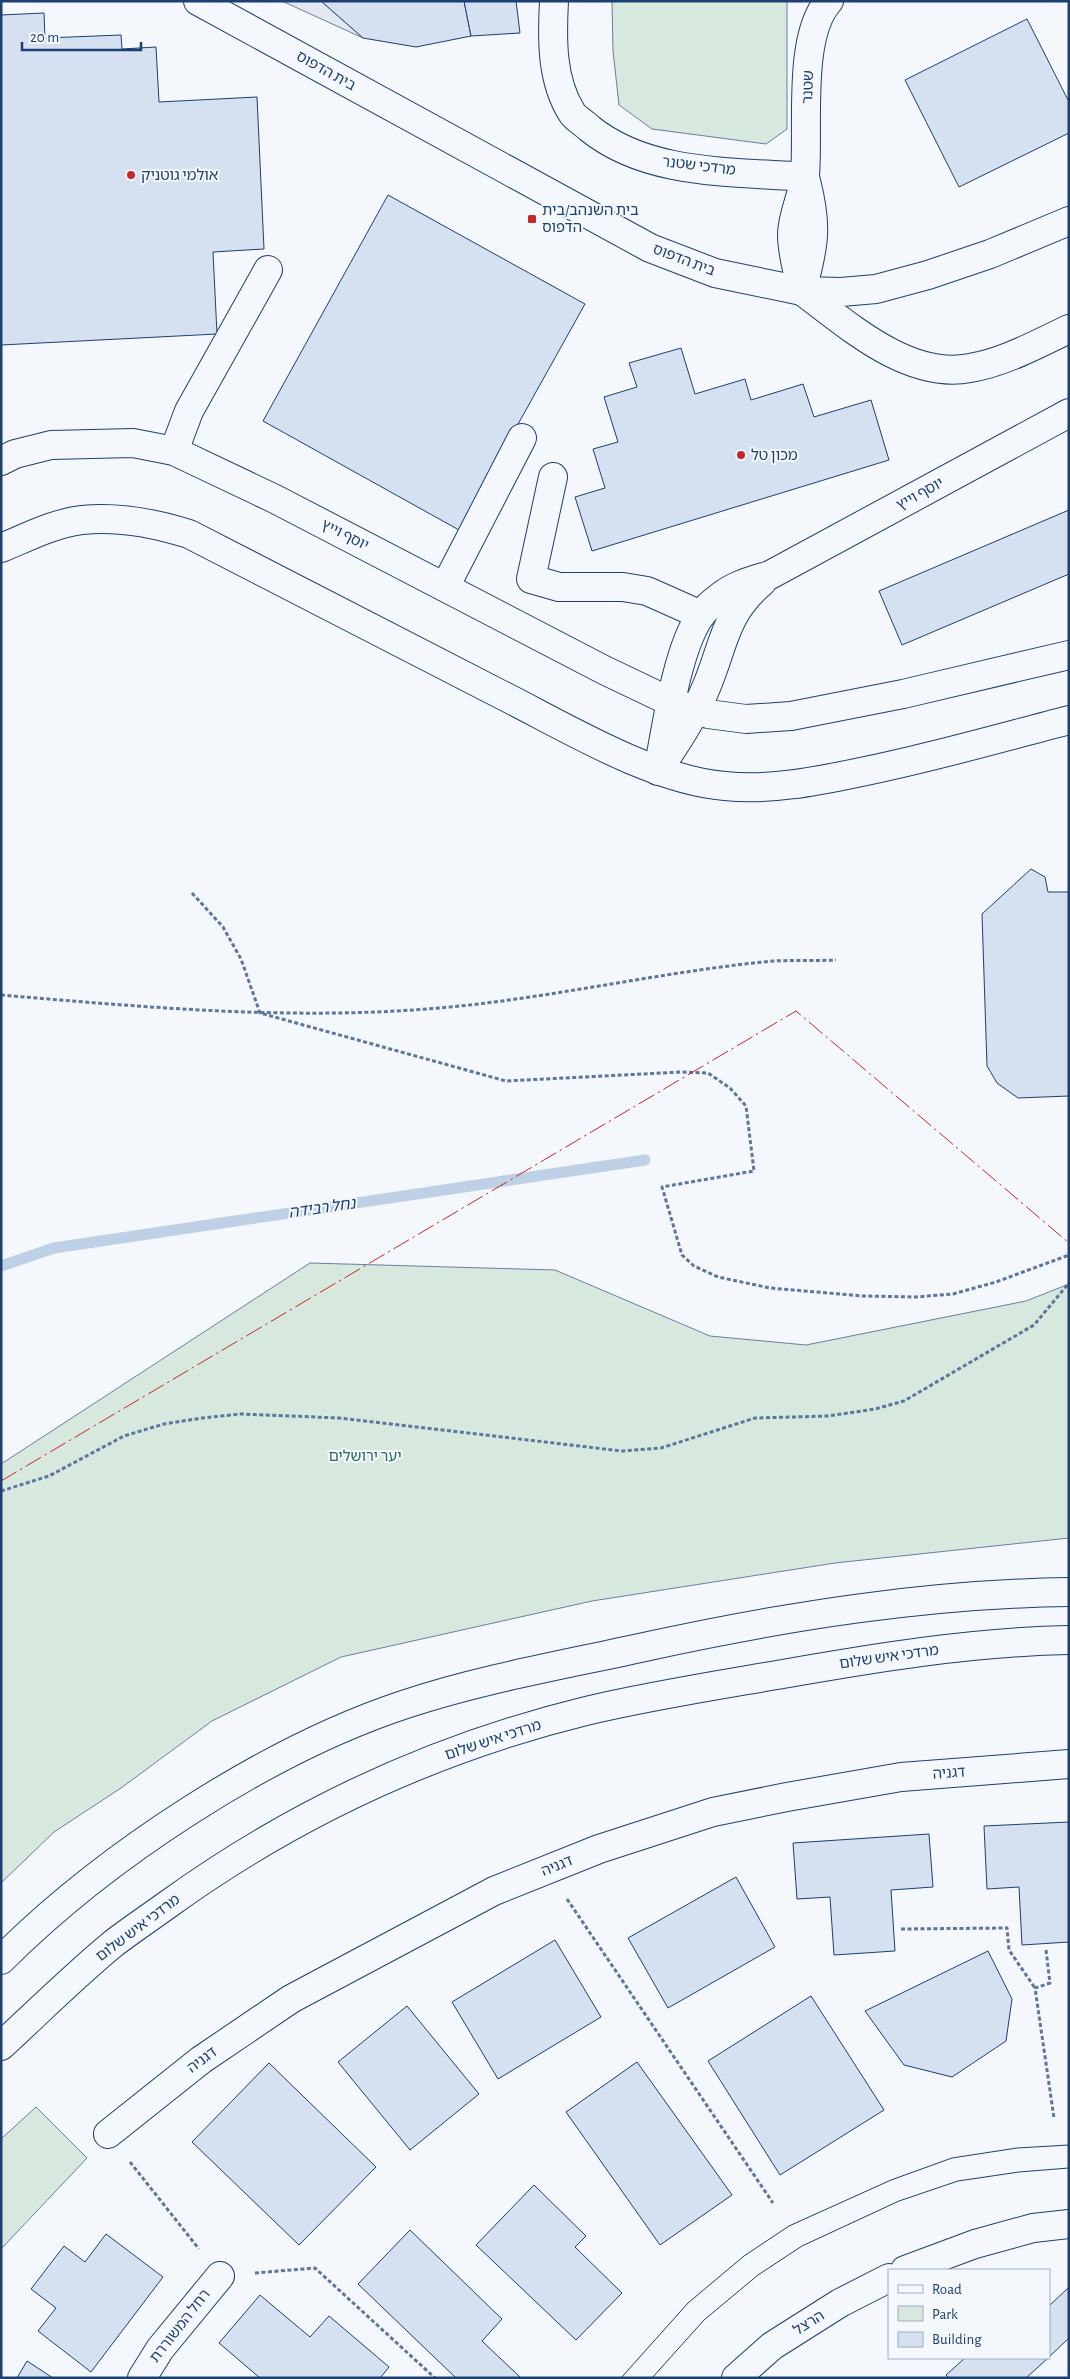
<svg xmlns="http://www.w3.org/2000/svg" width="1070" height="2379" font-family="'Alegreya Sans','Noto Sans Hebrew',sans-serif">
  <rect width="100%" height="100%" fill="#f4f7fb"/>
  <g fill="#d7e8df" stroke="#687fa3">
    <polygon points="612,1 787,1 787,129 766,144 652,129 619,105 613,51"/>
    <polygon points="310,1263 555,1270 710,1336 806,1345 1026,1301 1069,1284 1069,1538 835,1563 592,1601 341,1657 212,1721 121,1788 54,1832 1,1883 1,1464"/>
    <polygon points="36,2107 87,2158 1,2249 1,2139"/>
  </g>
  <polygon fill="#e3e8f0" stroke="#687fa3" points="282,1 321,1 363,38"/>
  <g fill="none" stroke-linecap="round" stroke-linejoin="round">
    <polyline stroke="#bed0e5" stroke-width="11" points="1,1266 54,1248 645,1160"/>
  </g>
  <g fill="#d5e0f0" stroke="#1d3f73">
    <polygon points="321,1 464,1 471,36 416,47 363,38"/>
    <polygon points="464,1 516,1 520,33 471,36"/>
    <polygon points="44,13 45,38 121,35 122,49 156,47 159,102 257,97 264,249 213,252 217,334 1,345 1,15"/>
    <polygon points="1027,19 1069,102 1069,133 959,187 905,80"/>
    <polygon points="388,195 585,304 459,530 263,421"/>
    <polygon points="681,348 695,394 745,379 751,400 803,384 814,417 871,400 889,460 592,551 575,497 605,488 593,449 618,442 604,397 637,387 629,363"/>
    <polygon points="1069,510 1069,574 902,645 879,591"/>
    <polygon points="1031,869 1045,877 1048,892 1069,892 1069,1096 1018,1098 997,1083 987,1066 982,914"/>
    <polygon points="1069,1822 1069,1942 1022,1945 1019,1887 987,1889 984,1826"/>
    <polygon points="929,1834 933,1887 891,1890 895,1951 834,1955 830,1897 797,1899 793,1843"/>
    <polygon points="736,1877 775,1947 668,2008 628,1938"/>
    <polygon points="555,1940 601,2017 498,2079 452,2002"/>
    <polygon points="988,1951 1012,1999 1006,2041 952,2077 904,2065 865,2011"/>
    <polygon points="811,1996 884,2110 780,2175 708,2061"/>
    <polygon points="407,2006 479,2094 410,2150 338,2062"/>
    <polygon points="637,2062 732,2195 660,2245 566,2112"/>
    <polygon points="269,2063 376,2167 299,2245 192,2142"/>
    <polygon points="534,2185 586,2236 575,2247 622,2293 576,2340 476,2245"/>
    <polygon points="410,2230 502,2319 482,2341 521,2378 456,2378 358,2284"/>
    <polygon points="106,2234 163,2277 91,2372 38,2331 56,2308 31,2289 64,2246 85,2262"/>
    <polygon points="1069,2287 1069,2338 1049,2357 1049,2306"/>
    <polygon points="260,2295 310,2337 329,2316 389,2367 380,2378 260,2378 219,2343"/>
    <polygon points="965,2358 1048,2358 1026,2378 949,2378 946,2375"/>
    <polygon points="27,2361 53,2378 17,2378"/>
  </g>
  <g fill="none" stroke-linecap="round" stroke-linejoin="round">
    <defs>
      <g id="minor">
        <polyline points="198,1 650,248 715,273 802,291 841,292 876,289 928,275 990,254 1069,221"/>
        <path d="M554,1C552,38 551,80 572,113C575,118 584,123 589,128C648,176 732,171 805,177"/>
        <path d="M803,286C815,243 817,224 806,181"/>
        <path d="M802,291C798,272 792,254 792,235C792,214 803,196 805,175C809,128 797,36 829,1"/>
        <path d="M802,291C848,325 908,380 970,368C1005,362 1037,344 1069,329"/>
        <polyline points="174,451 189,411 268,270"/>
        <polyline points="553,477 531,579 559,587 623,587 647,591 701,615"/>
        <polyline points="445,587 522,438"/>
        <path d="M666,758C681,736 695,714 705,690C724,647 723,615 762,582"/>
        <path d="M658,771C666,729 677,648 701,615C706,608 714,601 721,596C734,585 754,580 770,575L1069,413"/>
        <polyline points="108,2134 201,2060 291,1999 494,1891 599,1849 713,1812 787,1797 901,1777 1069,1764"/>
        <polyline points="905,2270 975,2244 1033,2228 1069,2224"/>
        <polyline points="142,2378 160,2349 220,2276"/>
        <polyline points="736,2378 772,2346 840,2303 889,2278"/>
      </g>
      <g id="major">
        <polyline points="1,461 15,454 51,445 133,443 174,451 275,499 604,670 671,702 708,714 746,719 791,716 903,694 1069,655"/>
        <path d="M1,548C26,538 54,523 82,520C119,516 154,523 189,534C292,587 395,640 498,693C564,726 651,780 725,786C770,791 817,781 861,772C931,758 1000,738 1069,720"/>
        <path d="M1,1960C104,1857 266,1750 406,1704C485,1678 568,1664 649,1646C787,1616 927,1594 1069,1592"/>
        <path d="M1,2046C38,2012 75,1975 114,1943C131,1930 149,1918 167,1905C293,1814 435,1748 586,1711C649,1696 713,1686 777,1675C874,1658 970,1642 1069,1640"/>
      </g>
    </defs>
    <use href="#minor" stroke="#1d3f73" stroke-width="30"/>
    <use href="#major" stroke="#1d3f73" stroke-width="30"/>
    <g stroke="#5e769c" stroke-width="3" stroke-dasharray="4 2.5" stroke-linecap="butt">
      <polyline points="192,893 223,927 241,959 260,1013 506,1081 681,1072 708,1073 730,1088 746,1106 754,1171 662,1187 682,1255 694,1266 718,1277 770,1288 863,1296 916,1297 953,1294 996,1282 1069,1255"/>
      <path d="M1,995C154,1008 307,1022 460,1006C565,995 668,971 773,961C794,960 815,961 836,960"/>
      <polyline points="1,1491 49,1476 124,1436 164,1424 202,1418 241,1414 339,1418 622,1451 661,1448 755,1418 828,1416 875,1409 904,1401 1034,1325 1069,1283"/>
      <polyline points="567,1899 773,2203"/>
      <polyline points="901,1929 1007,1928 1009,1950 1035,1988"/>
      <polyline points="1046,1950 1050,1983 1035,1988 1054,2118"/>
      <polyline points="130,2162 199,2249"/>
      <polyline points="255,2273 315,2268 435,2378"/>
    </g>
    <use href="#minor" stroke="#f4f7fb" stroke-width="28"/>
    <use href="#major" stroke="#f4f7fb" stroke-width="28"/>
    <g stroke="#1d3f73" stroke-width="1">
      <polyline points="621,2378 688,2303 744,2256 789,2226 891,2180 952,2158 1017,2148 1069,2145"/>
      <polyline points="652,2378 704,2320 758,2275 802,2246 899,2201 958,2181 1019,2172 1069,2168"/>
    </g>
    <polyline stroke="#c62828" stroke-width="1" stroke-dasharray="18 4 2.5 4" stroke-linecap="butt" points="1,1481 796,1011 1069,1243"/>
  </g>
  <g fill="#c62828" stroke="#f4f7fb" stroke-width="2">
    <circle cx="131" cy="175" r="5"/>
    <rect x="527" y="214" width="10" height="10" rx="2.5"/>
    <circle cx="741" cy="455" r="5"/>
  </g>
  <g text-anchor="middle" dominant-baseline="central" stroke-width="4" stroke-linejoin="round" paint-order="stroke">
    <g font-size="15" fill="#1d3f73" stroke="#f4f7fb">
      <text transform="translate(326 71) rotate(29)">בית הדפוס</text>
      <text transform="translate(808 87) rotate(-88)">שטנר</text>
      <text transform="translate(699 166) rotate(7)">מרדכי שטנר</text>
      <text transform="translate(684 260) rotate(21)">בית הדפוס</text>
      <text transform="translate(920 494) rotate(-29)">יוסף וייץ</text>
      <text transform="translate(345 535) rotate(27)">יוסף וייץ</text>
      <text transform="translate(889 1657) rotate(-8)">מרדכי איש שלום</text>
      <text transform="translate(493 1740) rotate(-18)">מרדכי איש שלום</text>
      <text transform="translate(949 1773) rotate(-4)">דגניה</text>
      <text transform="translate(557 1866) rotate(-22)">דגניה</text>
      <text transform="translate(138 1928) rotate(-37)">מרדכי איש שלום</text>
      <text transform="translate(202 2060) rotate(-36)">דגניה</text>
      <text transform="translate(809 2323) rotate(-32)">הרצל</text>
      <text transform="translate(180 2326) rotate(-52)">רחל המשוררת</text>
    </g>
    <g font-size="15" fill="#1d3f73" stroke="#f4f7fb" text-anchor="start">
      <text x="141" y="175">אולמי גוטניק</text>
      <text x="542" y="210">בית השנהב/בית<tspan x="542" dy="17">הדפוס</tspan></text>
      <text x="751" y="455">מכון טל</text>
    </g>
    <g font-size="15" fill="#2c6c60" stroke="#f4f7fb">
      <text x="365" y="1456">יער ירושלים</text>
    </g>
    <g font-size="16" font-style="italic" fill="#1d3f73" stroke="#f4f7fb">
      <text transform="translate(322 1208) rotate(-8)">נחל רבידה</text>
    </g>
  </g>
  <rect width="1070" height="2379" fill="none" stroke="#1d3f73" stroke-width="5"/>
  <rect x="888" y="2269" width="162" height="90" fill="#f4f7fb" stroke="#9eadc5"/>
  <rect x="898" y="2285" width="25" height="8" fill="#f4f7fb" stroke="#9eadc5"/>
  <text x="932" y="2294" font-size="15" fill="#1d3f73">Road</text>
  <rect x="898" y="2306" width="25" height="15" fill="#d7e8df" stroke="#9eadc5"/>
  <text x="932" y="2319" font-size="15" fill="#1d3f73">Park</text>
  <rect x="898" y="2332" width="25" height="15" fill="#d5e0f0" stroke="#9eadc5"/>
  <text x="932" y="2344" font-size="15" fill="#1d3f73">Building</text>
  <path d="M22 42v8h119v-8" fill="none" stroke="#1d3f73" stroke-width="2.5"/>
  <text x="30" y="42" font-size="15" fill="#1d3f73" stroke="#f4f7fb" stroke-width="4" paint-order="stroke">20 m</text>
</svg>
